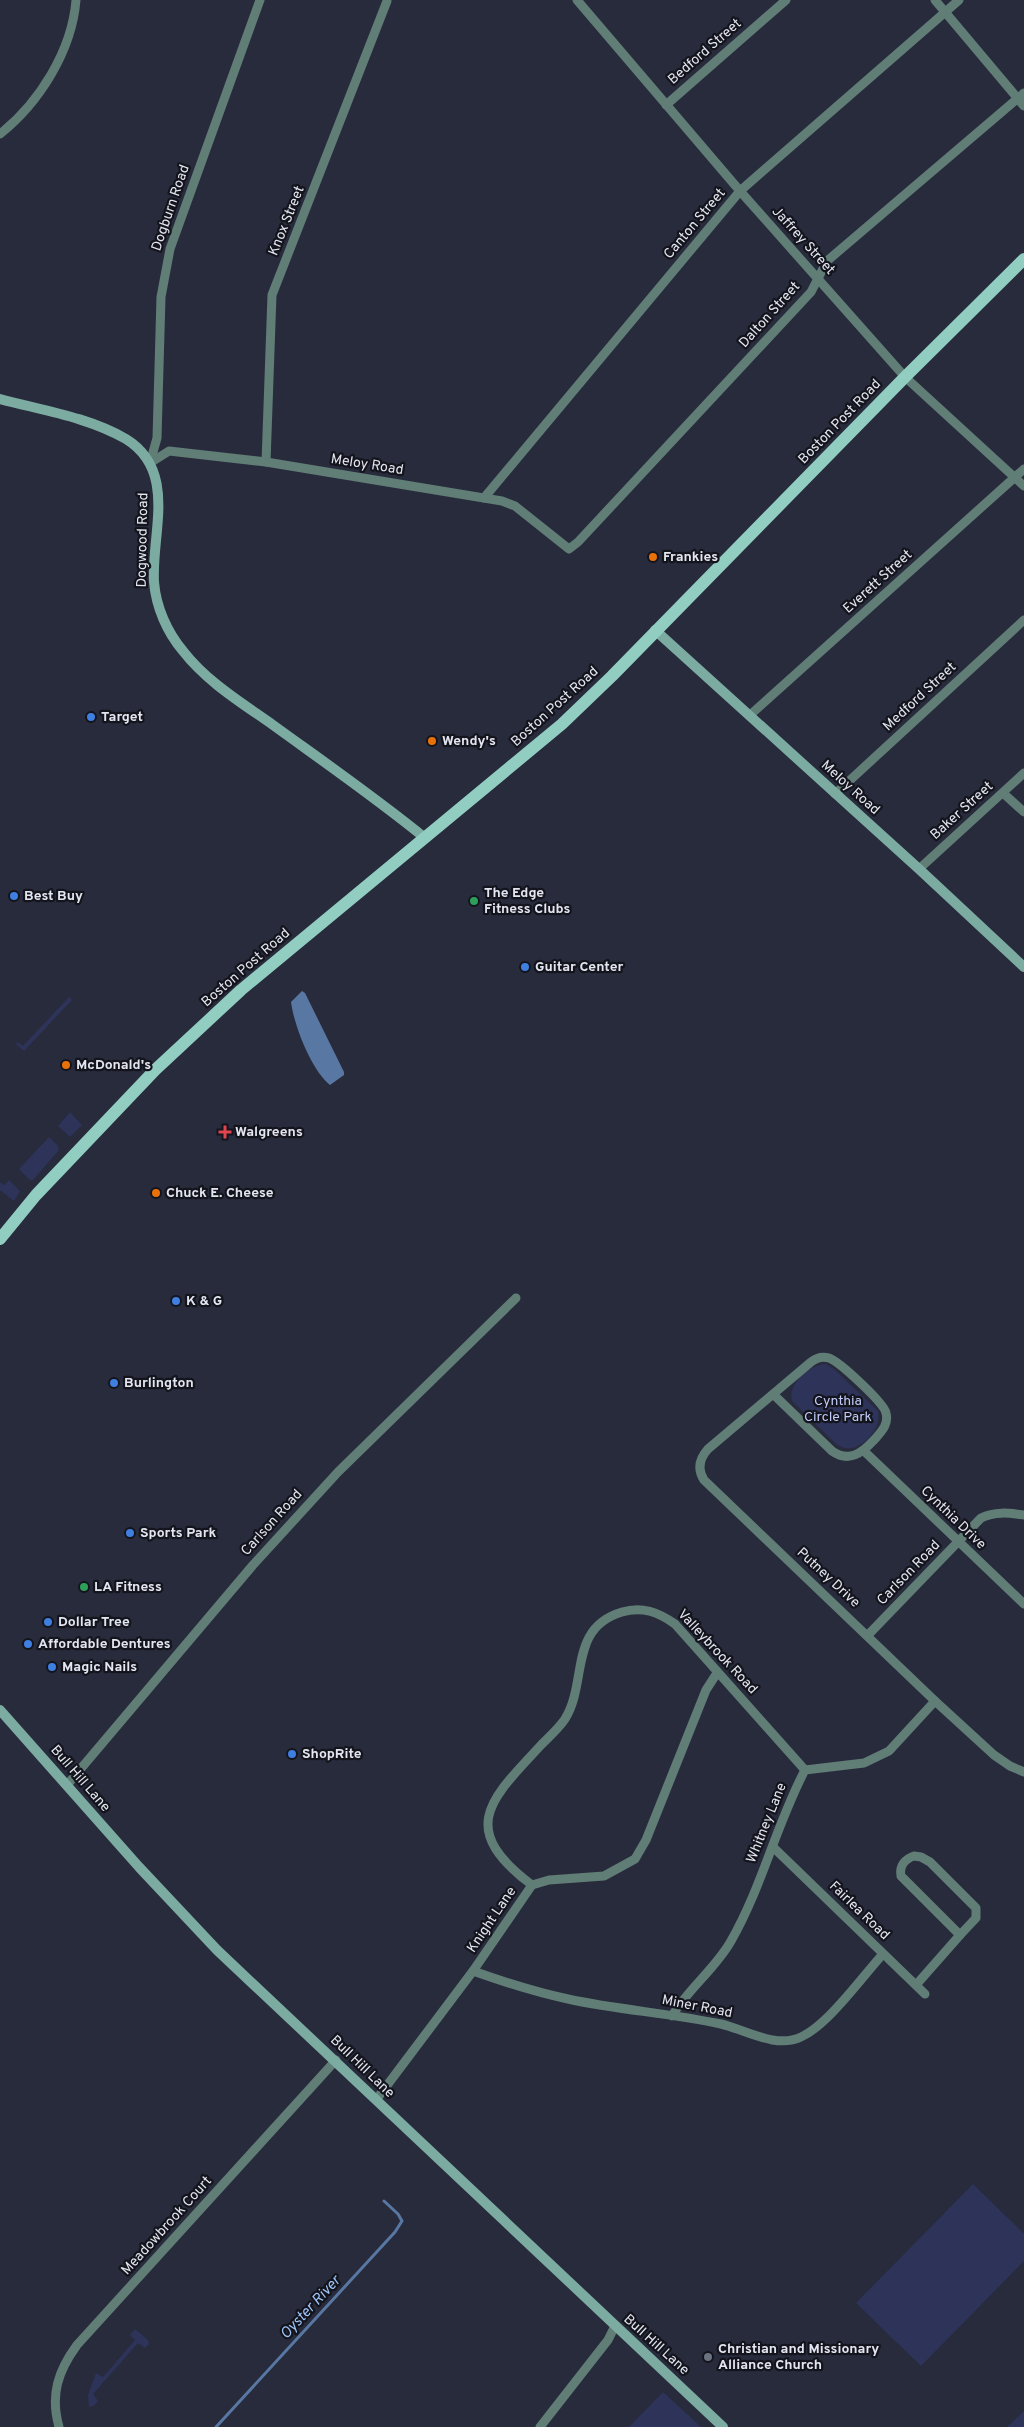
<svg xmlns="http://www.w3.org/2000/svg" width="1024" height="2427" font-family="Overpass,sans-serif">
  <rect width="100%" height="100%" fill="#282b3c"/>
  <g fill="#2d3359">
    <polygon points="69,997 72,1000 24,1051 16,1044 17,1042 23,1046"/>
    <polygon points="70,1112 82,1125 70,1137 58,1126"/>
    <polygon points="49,1137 58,1146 59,1150 33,1180 30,1180 19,1169"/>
    <polygon points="9,1180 20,1191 14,1201 0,1190 0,1182 4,1185"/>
    <path d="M826,1364L835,1370L878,1411C883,1430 856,1459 836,1444L792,1401C787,1384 810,1364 826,1364Z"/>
    <polygon points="973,2184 1024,2234 1024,2261 921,2366 856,2303"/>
    <polygon points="135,2329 148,2340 149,2344 145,2348 138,2343 93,2394 98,2401 93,2406 89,2407 88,2395 96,2373 103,2377 135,2340 130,2335"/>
    <polygon points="663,2392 701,2427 629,2427"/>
    <polygon points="1024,2411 1024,2427 1007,2427"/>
  </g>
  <path fill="#5877a2" d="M302,991L305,993L344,1072V1075L330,1085C311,1070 294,1025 291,1002Z"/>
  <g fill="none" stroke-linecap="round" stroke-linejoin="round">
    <polyline stroke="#5877a2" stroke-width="3" points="216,2427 395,2232 402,2221 398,2214 384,2201"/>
    <g stroke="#607d76" stroke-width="9">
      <polyline points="577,0 740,191 905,377 1024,486"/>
      <polyline points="935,0 1024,106"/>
      <polyline points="666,105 786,0"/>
      <path d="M0,134C39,103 72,51 76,0"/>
      <polyline points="266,462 272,295 387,1"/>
      <polyline points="150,463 169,451 266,462 502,501 515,506 569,549 578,542 811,292 827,261 1024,93"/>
      <polyline points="150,463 157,438 161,297 170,249 260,0"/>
      <polyline points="484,498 740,191 959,0"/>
      <polyline points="750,715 1024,469"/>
      <polyline points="1003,793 1024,812"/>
      <polyline points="835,794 1024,620"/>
      <polyline points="919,869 1024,773"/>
      <path d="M773,1394L832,1451C849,1463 862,1453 874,1440C881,1432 889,1425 886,1413C884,1403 840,1362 829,1358C822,1356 816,1358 811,1362L708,1449C699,1459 697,1469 704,1480L935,1701L994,1755L1010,1766L1024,1772"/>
      <polyline points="864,1451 1024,1604"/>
      <path d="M868,1635L981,1518C995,1511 1009,1513 1024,1515"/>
      <polyline points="67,1785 253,1565 338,1472 516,1298"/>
      <polyline points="773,1847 925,1994"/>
      <path d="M914,1856L921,1857L930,1862L976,1908V1918L960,1935L901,1876C899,1866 905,1859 914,1856Z"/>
      <path d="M532,1885C456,1828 491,1799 542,1744C550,1736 559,1728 565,1719C588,1682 568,1628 622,1612C642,1606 658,1612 675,1624L805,1770"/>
      <path d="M473,1971C504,1982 535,1992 568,1999C618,2010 670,2013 721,2024C746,2030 776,2049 801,2037C828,2025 862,1977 883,1954"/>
      <polyline points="916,1985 960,1935"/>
      <path d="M672,2016C688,1989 716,1968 731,1941C762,1887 776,1825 805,1770L864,1763L889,1751L935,1701"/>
      <polyline points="376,2100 473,1971 532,1885 549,1880 604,1876 635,1859 646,1840 706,1690 717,1673"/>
      <path d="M59,2427C50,2395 58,2371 77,2345L336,2060"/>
      <polyline points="540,2427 608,2340 615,2326"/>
    </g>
    <g stroke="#7caba1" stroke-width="10">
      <path d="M0,399C41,410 88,417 126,439C178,471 151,534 154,582C156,607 167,632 183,651C207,682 242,703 273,725C324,762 376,798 425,838"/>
      <polyline points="655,630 919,869 1024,967"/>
      <polyline points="0,1710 139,1867 217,1950 723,2427"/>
    </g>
    <polyline stroke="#91cec1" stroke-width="12" points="0,1239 36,1195 155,1070 241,990 562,724 612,676 905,377 1024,259"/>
  </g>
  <g fill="#e8710a" stroke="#13141c" stroke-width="2">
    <circle cx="653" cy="557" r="5"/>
    <circle cx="432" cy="741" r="5"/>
    <circle cx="66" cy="1065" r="5"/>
    <circle cx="156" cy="1193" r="5"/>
  </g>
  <g fill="#3f7fe0" stroke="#13141c" stroke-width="2">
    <circle cx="91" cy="717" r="5"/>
    <circle cx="14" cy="896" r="5"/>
    <circle cx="525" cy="967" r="5"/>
    <circle cx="176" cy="1301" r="5"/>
    <circle cx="114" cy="1383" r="5"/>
    <circle cx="130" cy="1533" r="5"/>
    <circle cx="48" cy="1622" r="5"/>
    <circle cx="28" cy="1644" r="5"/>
    <circle cx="52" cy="1667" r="5"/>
    <circle cx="292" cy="1754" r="5"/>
  </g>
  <g fill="#2e9e5b" stroke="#13141c" stroke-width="2">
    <circle cx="474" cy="901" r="5"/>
    <circle cx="84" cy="1587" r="5"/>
  </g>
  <path fill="#e0444e" stroke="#13141c" stroke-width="2" d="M222.5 1124.5h5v5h5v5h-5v5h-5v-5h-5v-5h5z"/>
  <circle fill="#6b7280" stroke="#13141c" stroke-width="2" cx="708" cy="2357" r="5"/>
  <g text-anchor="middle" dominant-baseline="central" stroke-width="4.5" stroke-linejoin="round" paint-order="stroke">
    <g font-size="14" fill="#e3e5f1" stroke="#13141c">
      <text transform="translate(705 52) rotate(-41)">Bedford Street</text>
      <text transform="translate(171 208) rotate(-71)">Dogburn Road</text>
      <text transform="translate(287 221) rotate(-68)">Knox Street</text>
      <text transform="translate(695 224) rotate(-50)">Canton Street</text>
      <text transform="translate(803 241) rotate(48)">Jaffrey Street</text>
      <text transform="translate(770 315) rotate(-48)">Dalton Street</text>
      <text transform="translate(840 422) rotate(-46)">Boston Post Road</text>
      <text transform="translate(367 465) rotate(9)">Meloy Road</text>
      <text transform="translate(143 540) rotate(-89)">Dogwood Road</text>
      <text transform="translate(878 582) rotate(-42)">Everett Street</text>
      <text transform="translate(920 697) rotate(-43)">Medford Street</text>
      <text transform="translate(555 707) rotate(-42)">Boston Post Road</text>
      <text transform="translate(850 788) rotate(42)">Meloy Road</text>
      <text transform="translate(962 811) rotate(-42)">Baker Street</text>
      <text transform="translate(246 968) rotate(-41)">Boston Post Road</text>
      <text transform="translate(953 1518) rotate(44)">Cynthia Drive</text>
      <text transform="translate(272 1523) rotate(-48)">Carlson Road</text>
      <text transform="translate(909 1573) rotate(-46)">Carlson Road</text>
      <text transform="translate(828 1578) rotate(43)">Putney Drive</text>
      <text transform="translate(717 1652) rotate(47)">Valleybrook Road</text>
      <text transform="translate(80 1779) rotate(49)">Bull Hill Lane</text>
      <text transform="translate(767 1823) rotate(-68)">Whitney Lane</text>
      <text transform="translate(859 1911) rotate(44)">Fairlea Road</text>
      <text transform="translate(492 1920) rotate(-56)">Knight Lane</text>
      <text transform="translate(697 2007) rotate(11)">Miner Road</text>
      <text transform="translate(362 2067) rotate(44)">Bull Hill Lane</text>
      <text transform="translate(167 2226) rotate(-48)">Meadowbrook Court</text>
      <text transform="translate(656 2345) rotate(42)">Bull Hill Lane</text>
    </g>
    <g font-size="14" font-weight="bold" fill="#e3e5f1" stroke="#13141c" text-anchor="start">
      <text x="663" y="557">Frankies</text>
      <text x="101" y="717">Target</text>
      <text x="442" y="741">Wendy's</text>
      <text x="484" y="893">The Edge<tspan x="484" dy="16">Fitness Clubs</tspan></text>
      <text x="24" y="896">Best Buy</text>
      <text x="535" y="967">Guitar Center</text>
      <text x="76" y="1065">McDonald's</text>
      <text x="235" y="1132">Walgreens</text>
      <text x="166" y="1193">Chuck E. Cheese</text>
      <text x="186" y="1301">K &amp; G</text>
      <text x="124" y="1383">Burlington</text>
      <text x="140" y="1533">Sports Park</text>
      <text x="94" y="1587">LA Fitness</text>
      <text x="58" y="1622">Dollar Tree</text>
      <text x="38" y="1644">Affordable Dentures</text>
      <text x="62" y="1667">Magic Nails</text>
      <text x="302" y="1754">ShopRite</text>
      <text x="718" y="2349">Christian and Missionary<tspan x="718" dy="16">Alliance Church</tspan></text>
    </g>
    <g font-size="14" fill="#c1cbf8" stroke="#13141c">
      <text x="838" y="1401">Cynthia<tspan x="838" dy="16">Circle Park</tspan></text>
    </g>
    <g font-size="15" font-style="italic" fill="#9fc5fa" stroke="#13141c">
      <text transform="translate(311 2308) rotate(-47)">Oyster River</text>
    </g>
  </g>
</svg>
